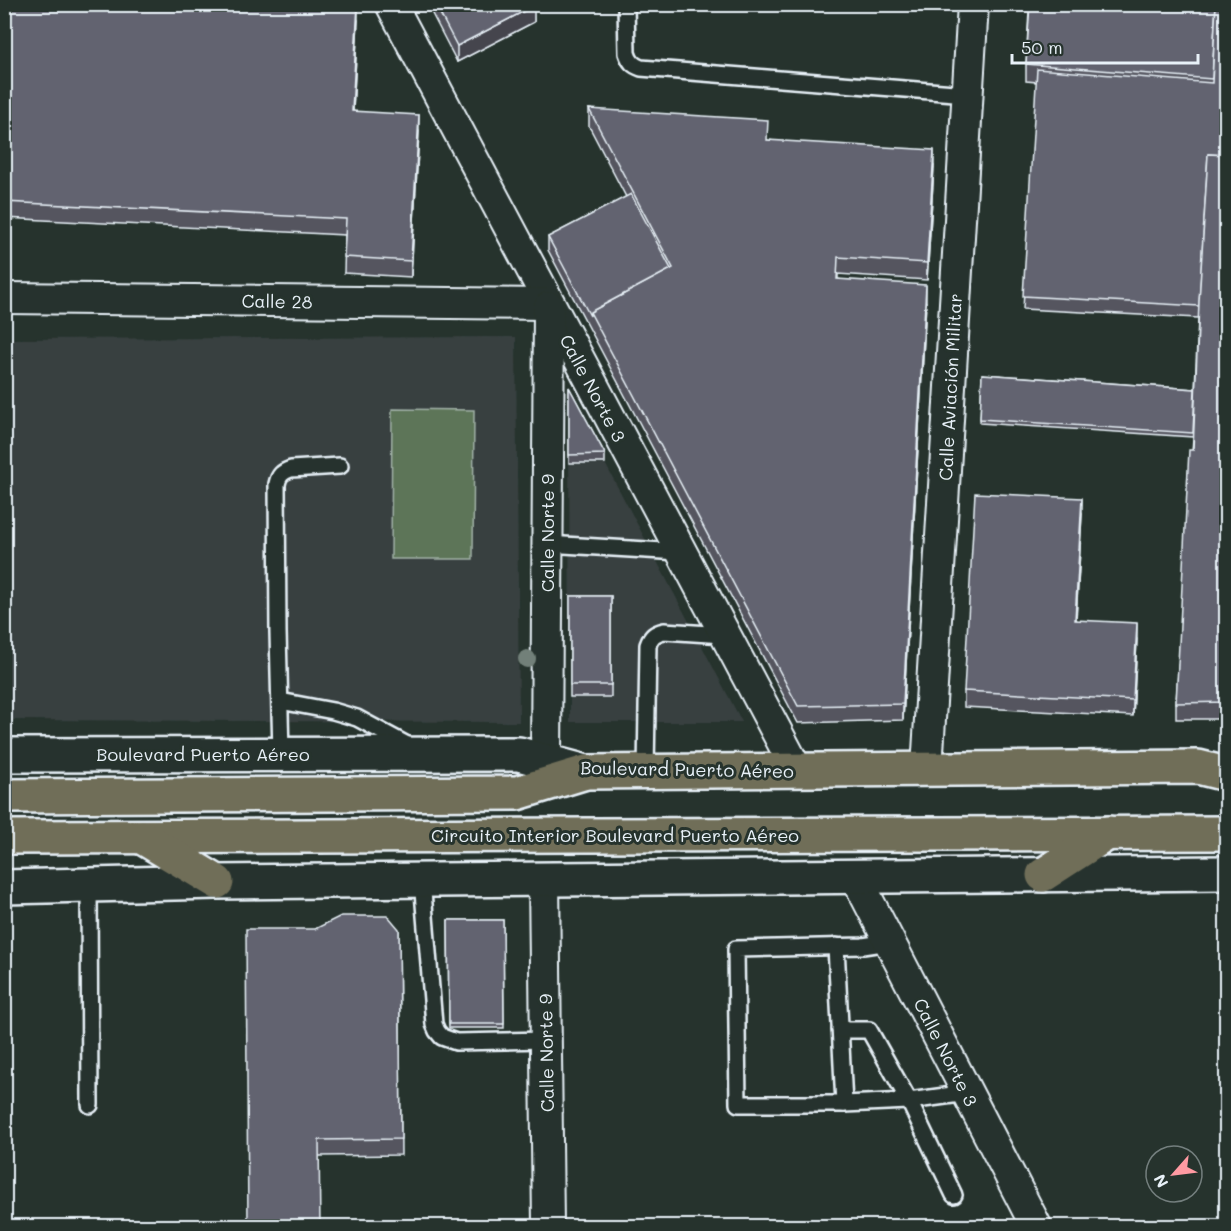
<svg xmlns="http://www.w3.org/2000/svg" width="1231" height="1231" font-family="Mali,sans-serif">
  <rect width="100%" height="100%" fill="#26332d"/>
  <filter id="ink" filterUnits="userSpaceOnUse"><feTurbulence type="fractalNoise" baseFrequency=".0167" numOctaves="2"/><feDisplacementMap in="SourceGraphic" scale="12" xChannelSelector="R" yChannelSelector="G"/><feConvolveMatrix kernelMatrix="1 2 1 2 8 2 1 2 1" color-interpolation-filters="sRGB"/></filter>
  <g filter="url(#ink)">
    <g fill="#384141">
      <polygon points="516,337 519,722 5,720 5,339"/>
      <polygon points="571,399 742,722 570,722 569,400"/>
    </g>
    <polygon fill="#5d7458" stroke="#a2b2a8" stroke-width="1.5" points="392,409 474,410 473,559 391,559"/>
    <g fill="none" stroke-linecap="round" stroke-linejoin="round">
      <defs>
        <g id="service">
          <path d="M626,4L627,53C630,62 633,65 641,68L967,94"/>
          <polyline points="547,544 680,552"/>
          <polyline points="280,701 333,711 357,718 411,747"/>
          <path d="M281,754L278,632L277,484C279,475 282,472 291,469L340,466"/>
          <path d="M646,771L648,645C651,636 655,633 664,631L724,635"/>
          <polyline points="422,880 434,1024 437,1031 442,1037 456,1042 545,1040"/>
          <polyline points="89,885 90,1105"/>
          <polyline points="889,942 863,946 736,949 738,1104 844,1104 909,1101 967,1093"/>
          <polyline points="836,946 844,1104"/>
          <polyline points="840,1030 869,1030 909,1101 954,1195"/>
        </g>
        <g id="minor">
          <polyline points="391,4 797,770"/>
          <polyline points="4,298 549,304"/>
          <polyline points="546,761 549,307"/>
          <polyline points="927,769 973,4"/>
          <polyline points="856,877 1036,1226"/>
          <polyline points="544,879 548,1226"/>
        </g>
        <g id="secondary">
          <polyline points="4,755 519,754 586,772"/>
          <polyline points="4,887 217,882 1226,873"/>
        </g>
        <g id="motorway">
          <polyline points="4,796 517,793 586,772 1198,767 1226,774"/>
          <polyline points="4,837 1226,833"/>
          <polyline points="142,837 217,882"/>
          <polyline points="1043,875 1108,833"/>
        </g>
      </defs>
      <use href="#service" stroke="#e8f1f8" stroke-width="20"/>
      <use href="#minor" stroke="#e8f1f8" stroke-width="34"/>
      <use href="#secondary" stroke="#e8f1f8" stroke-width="38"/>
      <use href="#motorway" stroke="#e8f1f8" stroke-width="38"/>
      <use href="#service" stroke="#26332d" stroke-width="15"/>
      <use href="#minor" stroke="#26332d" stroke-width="30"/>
      <use href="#secondary" stroke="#26332d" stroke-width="33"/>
      <use href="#motorway" stroke="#706e59" stroke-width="33"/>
    </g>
    <circle fill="#728079" cx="527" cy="659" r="9"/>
    <g fill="#54555f" stroke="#e8f1f8" stroke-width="1.5">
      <polygon points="4,4 358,20 353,111 419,131 411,277 344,273 345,235 4,218"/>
      <polygon points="427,4 533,4 534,22 457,62"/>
      <polygon points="1003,4 1227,4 1227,719 1176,719 1176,703 1193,437 980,423 982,374 1195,389 1198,318 1023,309 1037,82 1026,81 1026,64 1029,11 1003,9"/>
      <polygon points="589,109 768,140 934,166 927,280 838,274 838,279 926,302 903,720 798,723 548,250 548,237 626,197 589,126"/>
      <polygon points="569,387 605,454 605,463 569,463"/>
      <polygon points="1082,514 1076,620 1137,639 1133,716 964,707 964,691"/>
      <rect x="570" y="596" width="41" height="101"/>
      <polygon points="448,920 503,920 504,1028 449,1028"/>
      <polygon points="399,929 401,1155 320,1156 248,1227"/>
    </g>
    <g fill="#45454e" stroke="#e8f1f8" stroke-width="1.5">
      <polygon points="358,4 358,20 352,127 352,111"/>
      <polygon points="534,6 534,22 457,62 457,46"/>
      <polygon points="419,115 419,131 411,277 411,261"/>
      <polygon points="934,150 934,166 927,280 927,263"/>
      <polygon points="926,285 926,302 903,720 903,704"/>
      <polygon points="1082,498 1082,514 1075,636 1075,620"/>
      <polygon points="1137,623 1137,639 1133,716 1133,700"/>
    </g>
    <g fill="#62636f" stroke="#e8f1f8" stroke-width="1.5">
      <polygon points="4,4 358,4 352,111 419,115 411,261 344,257 346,219 4,202"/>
      <polygon points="435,4 533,4 534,6 457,46"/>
      <polygon points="1030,4 1216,4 1212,79 1026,64"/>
      <polygon points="1216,4 1227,4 1227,155 1208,154 1199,306 1023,296 1037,69 1212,83"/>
      <polygon points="589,109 768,120 767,140 934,150 927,263 838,257 837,279 926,285 903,704 798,706 590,312 673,268"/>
      <polygon points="1208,154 1227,155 1227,702 1176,703 1189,450 1193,450 1199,302"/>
      <polygon points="631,194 671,269 590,312 590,316 548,237"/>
      <polygon points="982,374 1195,389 1193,433 980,419"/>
      <polygon points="569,387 605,454 569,455"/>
      <polygon points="975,493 1082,498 1075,620 1137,623 1133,700 964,691"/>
      <rect x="570" y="596" width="41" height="89"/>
      <polygon points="341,916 388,916 399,929 401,1139 319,1140 320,1227 248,1227 246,929 315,929"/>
      <polygon points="448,920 503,920 504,1024 449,1024"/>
    </g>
  </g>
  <g text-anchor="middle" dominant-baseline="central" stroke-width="6" stroke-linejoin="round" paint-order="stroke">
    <g font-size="18" fill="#e8f1f8" stroke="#26332d">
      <text transform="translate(277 301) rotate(1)">Calle 28</text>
      <text transform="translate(950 387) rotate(-87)">Calle Aviación Militar</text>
      <text transform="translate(593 388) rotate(62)">Calle Norte 3</text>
      <text transform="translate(547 533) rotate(-90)">Calle Norte 9</text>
      <text x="203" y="754">Boulevard Puerto Aéreo</text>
      <text transform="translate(687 769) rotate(1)">Boulevard Puerto Aéreo</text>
      <text x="615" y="835">Circuito Interior Boulevard Puerto Aéreo</text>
      <text transform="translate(946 1052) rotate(63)">Calle Norte 3</text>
      <text transform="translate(546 1053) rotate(-91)">Calle Norte 9</text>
    </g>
  </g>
  <rect width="1231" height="1231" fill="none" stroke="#26332d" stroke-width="24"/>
  <rect x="12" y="12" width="1207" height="1207" fill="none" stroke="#e8f1f8" stroke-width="2" filter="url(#ink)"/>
  <g transform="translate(1174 1174) rotate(242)"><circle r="28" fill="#26332d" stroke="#747f7e" stroke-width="1.5"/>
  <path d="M0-4.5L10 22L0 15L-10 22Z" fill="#ff9aa2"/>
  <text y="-9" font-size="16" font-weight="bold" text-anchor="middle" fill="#e8f1f8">N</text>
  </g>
  <path d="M1012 54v9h186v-9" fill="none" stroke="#e8f1f8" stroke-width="3"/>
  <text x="1021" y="54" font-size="18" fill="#e8f1f8" stroke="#26332d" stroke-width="4.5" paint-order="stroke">50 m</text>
</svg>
